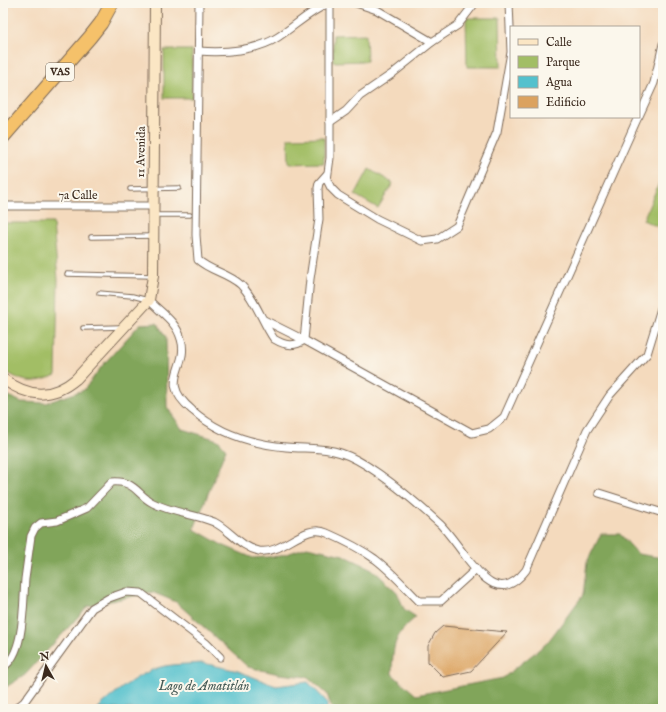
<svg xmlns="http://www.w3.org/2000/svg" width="666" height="712" font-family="'IM FELL English',serif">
  <rect width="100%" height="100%" fill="#fbf7ec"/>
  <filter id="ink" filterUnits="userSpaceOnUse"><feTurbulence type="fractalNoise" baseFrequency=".025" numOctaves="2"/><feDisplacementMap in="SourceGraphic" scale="8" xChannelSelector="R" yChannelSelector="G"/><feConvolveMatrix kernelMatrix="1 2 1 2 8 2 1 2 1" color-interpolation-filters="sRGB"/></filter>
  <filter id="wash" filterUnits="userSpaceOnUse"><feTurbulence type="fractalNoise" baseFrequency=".012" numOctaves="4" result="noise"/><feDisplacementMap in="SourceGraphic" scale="16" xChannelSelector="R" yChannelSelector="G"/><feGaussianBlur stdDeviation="0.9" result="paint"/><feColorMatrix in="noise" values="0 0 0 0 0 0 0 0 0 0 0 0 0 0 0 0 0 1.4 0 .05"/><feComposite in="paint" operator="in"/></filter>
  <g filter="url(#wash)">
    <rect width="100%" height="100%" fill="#f4dabd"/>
    <g fill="#a2be65" stroke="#6e7442">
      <polygon points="466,18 500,18 501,67 467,67"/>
      <polygon points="366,34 367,61 333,62 333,35"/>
      <rect x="164" y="50" width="28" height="48"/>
      <polygon points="324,137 324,163 289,164 288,138"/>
      <polygon points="369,169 393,183 378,208 355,195"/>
      <polygon points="663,174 663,229 643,220"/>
      <path d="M3,223H53L58,280L56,375C33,385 24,383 3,370Z"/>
    </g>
    <path fill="#81a55a" stroke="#5e683c" d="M157,323L166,337L167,407L182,429L218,440L226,449L194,529L222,545L253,558L281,556L307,547L343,555L372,569L397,592L404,609L416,617C393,636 393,646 392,674L416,695L503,678L547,643L583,595L587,562L601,534H620L638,554L663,558V709H332L327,694L308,677L279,674L248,667L176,602L152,592L88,606L25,675L3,689V393L21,402L46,403L84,390L102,366L140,324Z"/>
    <path fill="#54c1cd" stroke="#487676" d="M203,663L238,671L276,686L308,682L327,702V709H97C115,692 141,671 165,666C177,664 190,664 203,663Z"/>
    <g id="blocks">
      <polygon fill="#dba25f" points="443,626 507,632 471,671 443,677 428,662 428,646 435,633"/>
    </g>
  </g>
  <g filter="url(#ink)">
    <use href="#blocks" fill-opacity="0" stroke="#7c6856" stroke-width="1"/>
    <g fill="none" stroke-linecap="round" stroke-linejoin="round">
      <defs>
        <g id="lane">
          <polyline points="130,189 179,188"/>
          <polyline points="155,215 190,215"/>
          <polyline points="91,237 152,236"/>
          <polyline points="67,274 152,276"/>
          <polyline points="99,293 132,296 148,300"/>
          <polyline points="83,328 121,327"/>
        </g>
        <g id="street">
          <path d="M199,3L196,235L198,260C210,271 228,273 241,285C256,300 262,322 274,339C284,345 294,348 304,340L472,433L489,429L504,417L638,117"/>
          <polyline points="330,3 330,158 327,180 331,188 338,195 377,219 422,241 437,239 457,226 497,132 511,52 509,3"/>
          <polyline points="356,3 377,10 432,42 458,25 475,3"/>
          <polyline points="663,3 663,4"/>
          <path d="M199,51C223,53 257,51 278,37C295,26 310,11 329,3"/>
          <polyline points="639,116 654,83 663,44"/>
          <polyline points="330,122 346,111 360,96 392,74 432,42"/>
          <polyline points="3,206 153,206"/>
          <path d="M149,300C161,313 176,321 181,339C190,368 156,380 192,410C218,433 252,444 286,447C304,449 323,447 341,453C370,462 418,504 441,525C450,535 458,546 466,557C484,580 502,601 526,570L587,430L610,395L647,354L662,305"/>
          <polyline points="264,320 304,340 310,279 319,219 318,188 319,183 327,174"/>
          <polyline points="599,493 663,513"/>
          <path d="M3,667C25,654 23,603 25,579C27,565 29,550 31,536L35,528L41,523L57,521L87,508L112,482C135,480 137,495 153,503C173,513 194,514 214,522C230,530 240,547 259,551C283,555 304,522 327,533C343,540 361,549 375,559C391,571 405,587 419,601H441L476,569"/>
          <polyline points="15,709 24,702 92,608 109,598 126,592 141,593 206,643 220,657"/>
        </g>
        <path id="secondary" d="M3,379C28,397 51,400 76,379L149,300L153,276L155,3"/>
        <polyline id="highway" points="3,137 90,37 101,23 112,3"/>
      </defs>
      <use href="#lane" stroke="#7c6856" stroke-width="5.5"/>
      <use href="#street" stroke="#7c6856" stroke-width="9"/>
      <use href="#secondary" stroke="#7c6856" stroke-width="12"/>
      <use href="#highway" stroke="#7c6856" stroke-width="15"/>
      <use href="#lane" stroke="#fff" stroke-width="3.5"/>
      <use href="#street" stroke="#fff" stroke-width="7"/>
      <use href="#secondary" stroke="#fbe6c4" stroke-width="10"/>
      <use href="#highway" stroke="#f5c16b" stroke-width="13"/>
    </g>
  </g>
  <g text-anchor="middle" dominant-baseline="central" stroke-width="4" stroke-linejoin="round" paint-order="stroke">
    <rect fill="#fbf7ec" stroke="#75685c" stroke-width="1" x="46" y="63" width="28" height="18" rx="3"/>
    <g font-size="11" font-weight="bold" fill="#3b2a1e">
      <text x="60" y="72">VAS</text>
    </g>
    <g font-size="12" fill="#3b2a1e" stroke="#fbf7ec">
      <text transform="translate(141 152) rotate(-89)">11 Avenida</text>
      <text x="78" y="195">7a Calle</text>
    </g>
    <g font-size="13" font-style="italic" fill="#425753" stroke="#fbf7ec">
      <text x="204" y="686">Lago de Amatitlán</text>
    </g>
  </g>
  <rect width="666" height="712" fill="none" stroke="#fbf7ec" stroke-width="16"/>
  <rect x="510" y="26" width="130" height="92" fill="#fbf7ec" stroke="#aea59a"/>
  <rect x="518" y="39" width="20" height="6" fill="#fbe6c4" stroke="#aea59a"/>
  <text x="546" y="46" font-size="12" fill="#3b2a1e">Calle</text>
  <rect x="518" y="56" width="20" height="12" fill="#a2be65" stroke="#aea59a"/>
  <text x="546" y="66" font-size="12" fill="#3b2a1e">Parque</text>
  <rect x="518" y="76" width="20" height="12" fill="#54c1cd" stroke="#aea59a"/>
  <text x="546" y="86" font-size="12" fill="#3b2a1e">Agua</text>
  <rect x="518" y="96" width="20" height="12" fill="#dba25f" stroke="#aea59a"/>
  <text x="546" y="106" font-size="12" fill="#3b2a1e">Edificio</text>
  <g transform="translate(46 666) rotate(352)" stroke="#fbf7ec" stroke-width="3" paint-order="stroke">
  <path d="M0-3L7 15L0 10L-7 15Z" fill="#3b2a1e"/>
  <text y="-6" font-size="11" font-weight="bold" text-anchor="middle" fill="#3b2a1e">N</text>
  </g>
</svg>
